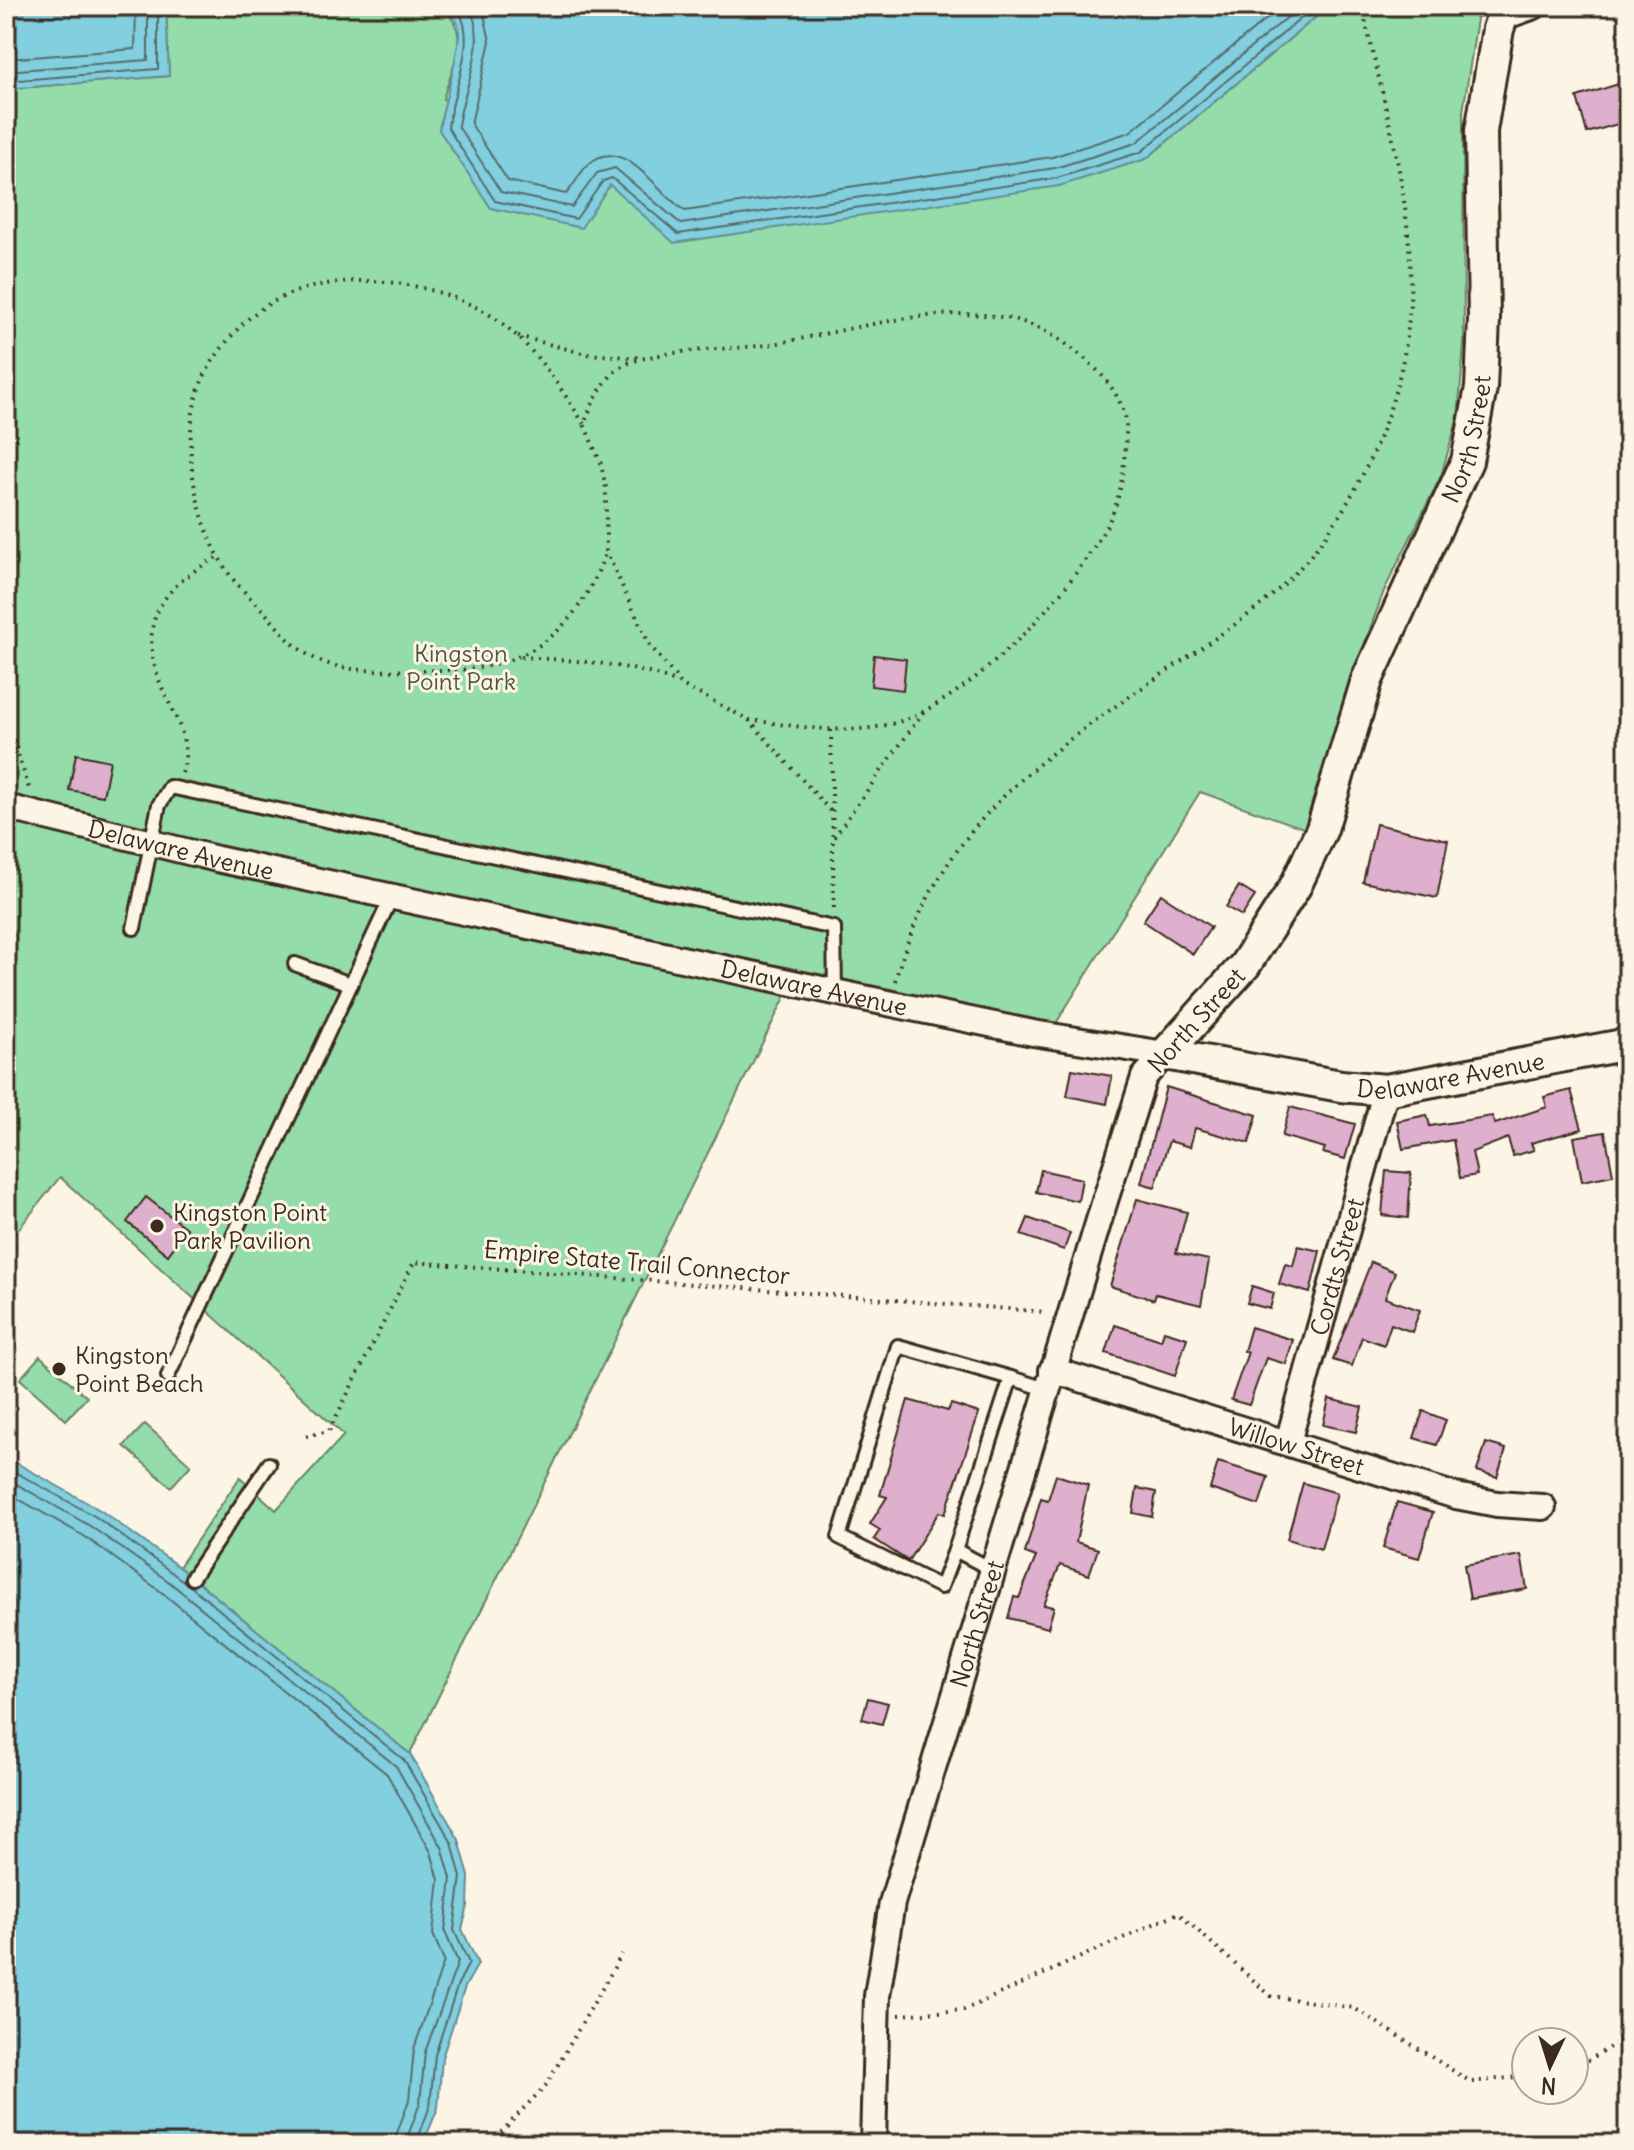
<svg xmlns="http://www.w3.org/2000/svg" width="1634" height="2150" font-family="Delius,sans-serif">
  <rect width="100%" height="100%" fill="#fcf5e5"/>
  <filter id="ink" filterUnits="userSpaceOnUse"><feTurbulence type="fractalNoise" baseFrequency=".0125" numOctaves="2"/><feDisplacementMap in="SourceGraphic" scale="16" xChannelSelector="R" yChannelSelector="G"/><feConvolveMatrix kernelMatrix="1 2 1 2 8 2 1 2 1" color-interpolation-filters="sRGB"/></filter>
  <g filter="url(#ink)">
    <g fill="#94dcaa" stroke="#688364" stroke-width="2">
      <path d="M166,6H440C474,33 453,63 443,99L610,184L1146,159L1329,6H1479L1463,112L1464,346L1458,417L1441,476L1384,591L1345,697L1306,829L1200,792L1055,1025L798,971L410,1754L179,1567L240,1477L276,1510L344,1435L60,1177L6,1245V89L169,76Z"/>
      <polygon points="40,1356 87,1397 66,1420 20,1379"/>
      <polygon points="145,1424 191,1465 171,1487 124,1446"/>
    </g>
    <g fill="#81cfdf" stroke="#658d92" stroke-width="2">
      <polygon points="6,6 166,6 169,76 6,89"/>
      <path d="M440,6H1329L1146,159L1059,186L674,243L610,185L581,228L491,208L439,130C442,108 464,39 458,24C455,16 446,11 440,6Z"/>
      <polygon points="6,1457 100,1510 179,1567 410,1754 459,1840 469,1876 468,1906 462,1929 478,1964 465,1987 442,2058 438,2108 423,2144 6,2144"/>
    </g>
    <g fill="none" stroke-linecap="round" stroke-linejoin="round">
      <g stroke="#576c6b" stroke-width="2">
        <path d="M453,6C483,31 451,93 448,128L495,201L576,219L603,181L612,178L678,234L1057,178L1141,152L1316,6"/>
        <path d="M467,6C492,38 462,90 458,126L501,192L572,207L597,173L615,168L681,224L1055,168L1136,143L1301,6"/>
        <path d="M482,6L490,41L471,124L508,181L566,194C575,185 579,172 589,164C623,132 660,196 685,211L1052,157L1130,132L1282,6"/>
        <polyline points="6,59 135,49 136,6"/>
        <polyline points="6,71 148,60 148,6"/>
        <polyline points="6,81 158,69 158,6"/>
        <polyline points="6,1467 96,1517 186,1583"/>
        <polyline points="6,1478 90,1526 168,1581 396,1766 442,1847 451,1878 445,1932 458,1962 425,2052 420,2103 405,2144"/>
        <polyline points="6,1492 84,1536 160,1591 387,1774 431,1852 439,1880 433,1934 444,1961 414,2049 409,2100 393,2144"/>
        <polyline points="189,1585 404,1760 452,1843 461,1877 454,1930 469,1963 458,1984 435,2055 430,2106 416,2144"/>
      </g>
    </g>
    <g fill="#dfafce" stroke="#3b2a1e" stroke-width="2">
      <polygon points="1628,81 1628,121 1587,133 1577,97"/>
      <polygon points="874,655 906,659 903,690 871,686"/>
      <polygon points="76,754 110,761 103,796 69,790"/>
      <polygon points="1376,824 1448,840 1437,898 1363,882"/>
      <polygon points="1239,886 1255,896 1242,916 1226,907"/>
      <polygon points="1161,894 1211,927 1193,954 1143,921"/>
      <polygon points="1072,1069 1112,1076 1107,1104 1067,1096"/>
      <polygon points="1166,1087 1257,1115 1249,1143 1195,1128 1190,1147 1169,1141 1155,1187 1141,1183"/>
      <polygon points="1571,1090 1582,1129 1531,1143 1534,1150 1513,1156 1508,1138 1472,1152 1477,1175 1460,1178 1453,1140 1403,1149 1397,1121 1427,1115 1430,1126 1492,1116 1495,1124 1547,1107 1544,1097"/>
      <polygon points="1290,1107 1355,1124 1345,1159 1323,1153 1325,1148 1282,1136"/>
      <polygon points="1605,1132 1613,1175 1582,1181 1574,1137"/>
      <polygon points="1041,1170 1082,1179 1078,1201 1036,1192"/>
      <polygon points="1386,1171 1411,1173 1408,1218 1382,1215"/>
      <polygon points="146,1197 187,1229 168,1255 127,1222"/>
      <polygon points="1137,1199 1187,1212 1176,1253 1209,1260 1201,1305 1156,1294 1154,1300 1110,1286"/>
      <polygon points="1028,1218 1070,1233 1064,1250 1021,1235"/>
      <polygon points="1298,1246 1320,1251 1310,1293 1279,1284 1285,1264 1293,1266"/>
      <polygon points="1371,1262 1395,1272 1385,1298 1420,1310 1412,1332 1391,1324 1384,1345 1362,1337 1352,1366 1333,1360"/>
      <polygon points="1252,1286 1274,1293 1270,1309 1247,1303"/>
      <polygon points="1115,1325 1161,1340 1164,1331 1187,1338 1175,1376 1106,1353"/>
      <polygon points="1251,1327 1293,1340 1286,1364 1266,1358 1249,1405 1231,1400 1248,1352 1244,1351"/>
      <polygon points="1329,1399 1362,1407 1356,1432 1323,1425"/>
      <polygon points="908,1400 948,1411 951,1404 979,1413 945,1514 939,1512 908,1561 874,1539 880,1530 870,1524 887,1497 880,1495"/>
      <polygon points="1423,1411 1446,1420 1437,1445 1414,1438"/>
      <polygon points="1486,1443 1506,1449 1497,1477 1477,1471"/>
      <polygon points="1218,1462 1268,1477 1259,1505 1210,1489"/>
      <polygon points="1056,1475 1088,1485 1076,1542 1098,1549 1089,1575 1060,1565 1044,1605 1054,1607 1048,1628 1008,1618 1014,1597 1019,1598 1036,1557 1025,1553 1041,1498 1048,1500"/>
      <polygon points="1303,1483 1337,1493 1321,1549 1287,1539"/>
      <polygon points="1137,1488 1156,1492 1152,1517 1133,1513"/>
      <polygon points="1397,1502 1433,1512 1419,1558 1383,1548"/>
      <polygon points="1521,1555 1527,1589 1470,1599 1464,1565"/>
      <polygon points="868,1698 888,1703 882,1724 862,1719"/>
    </g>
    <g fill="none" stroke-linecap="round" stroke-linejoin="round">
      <defs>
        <g id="service">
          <polyline points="134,928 159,805 170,787 834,928 835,991"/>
          <polyline points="295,964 350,984"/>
          <polyline points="168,1376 392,896"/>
          <polyline points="955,1550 941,1587 839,1537 898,1346 1011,1378"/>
          <polyline points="991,1569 955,1550 1011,1378 1046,1389"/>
          <polyline points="192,1578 269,1464"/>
        </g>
        <g id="minor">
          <polyline points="1503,17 1534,6"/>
          <path id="s1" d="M6,807L217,859L849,995L1033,1033L1165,1054"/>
          <path id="s2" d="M1052,1370L1456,1496L1497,1504L1543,1507"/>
          <path id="s3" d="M1288,1442L1386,1090"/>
          <path id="s4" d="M873,2144L877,1996L892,1903L1103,1207L1144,1077L1165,1054"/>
        </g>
        <g id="tertiary">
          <path id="s5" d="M1165,1054L1245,965L1296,885L1322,829L1367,680L1467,461L1481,388L1484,319L1481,131L1498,29L1506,6"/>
          <path id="s6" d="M1165,1054L1341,1086L1386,1090L1628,1044"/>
        </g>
      </defs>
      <use href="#service" stroke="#3b2a1e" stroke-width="18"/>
      <use href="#minor" stroke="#3b2a1e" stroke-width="30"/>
      <use href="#tertiary" stroke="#3b2a1e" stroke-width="36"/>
      <g stroke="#3b2a1e" stroke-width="4" stroke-dasharray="2 6" stroke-linecap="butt">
        <polyline points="518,336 586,354 643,358"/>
        <path d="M584,424C558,384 531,341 490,315C424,275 318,265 254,314C236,328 219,350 208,369C175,426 193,518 227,571C238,588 255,601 268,616C281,631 293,647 312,657C348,677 403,669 443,670C527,671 577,631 605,554"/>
        <path d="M521,657C576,661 629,662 680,684"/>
        <polyline points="6,717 30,791"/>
        <path d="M749,720C798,726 850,737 898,722C975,697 1068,596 1106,527C1120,502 1124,473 1125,446C1126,437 1127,424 1125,416C1118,392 1102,373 1084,358C1063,341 1043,327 1016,320C937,301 844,333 766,345C731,350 643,349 618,369C601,383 592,404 584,424L601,464L606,488V551L649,644L682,685L749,720L832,813"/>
        <polyline points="831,730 834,914"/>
        <path d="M182,773C194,740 170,710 159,680C136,617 167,584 219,556"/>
        <polyline points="834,837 924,711"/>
        <path d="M895,981C941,820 1047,753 1177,664C1212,640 1248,618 1279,589C1347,527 1398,419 1408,328C1420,220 1385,110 1362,6"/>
        <polyline points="6,1247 19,1247"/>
        <polyline points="306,1436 329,1431 414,1262 1047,1312"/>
        <polyline points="899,2015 964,2010 1178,1913 1271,1996 1354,2008 1471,2082 1526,2076"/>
        <polyline points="1574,2069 1628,2036"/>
        <polyline points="490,2144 547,2084 622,1954"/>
      </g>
      <use href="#service" stroke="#fcf5e5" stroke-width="12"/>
      <use href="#minor" stroke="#fcf5e5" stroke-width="24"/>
      <use href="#tertiary" stroke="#fcf5e5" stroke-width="30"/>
    </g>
  </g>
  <g fill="#3b2a1e" stroke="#fcf5e5" stroke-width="3">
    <circle cx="157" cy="1226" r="8"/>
    <circle cx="59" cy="1369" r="8"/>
  </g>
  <g text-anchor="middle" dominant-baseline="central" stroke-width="6" stroke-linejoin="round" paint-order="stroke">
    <g font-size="24" fill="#3b2a1e" stroke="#fcf5e5">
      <text stroke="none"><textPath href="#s5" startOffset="694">North Street</textPath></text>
      <text stroke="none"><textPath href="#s1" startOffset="180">Delaware Avenue</textPath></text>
      <text stroke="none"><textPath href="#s1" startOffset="828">Delaware Avenue</textPath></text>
      <text transform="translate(1196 1020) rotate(-48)">North Street</text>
      <text stroke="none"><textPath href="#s6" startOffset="290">Delaware Avenue</textPath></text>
      <text transform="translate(637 1262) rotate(5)">Empire State Trail Connector</text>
      <text stroke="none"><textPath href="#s3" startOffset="182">Cordts Street</textPath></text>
      <text stroke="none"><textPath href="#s2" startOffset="256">Willow Street</textPath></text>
      <text stroke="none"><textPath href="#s4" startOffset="534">North Street</textPath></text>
    </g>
    <g font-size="24" fill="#515641" stroke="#fcf5e5">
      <text x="461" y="653">Kingston<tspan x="461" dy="28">Point Park</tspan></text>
    </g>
    <g font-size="24" fill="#3b2a1e" stroke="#fcf5e5" text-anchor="start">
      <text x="173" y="1212">Kingston Point<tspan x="173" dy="28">Park Pavilion</tspan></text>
      <text x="75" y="1355">Kingston<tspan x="75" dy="28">Point Beach</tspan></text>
    </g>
  </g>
  <rect width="1634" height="2150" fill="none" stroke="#fcf5e5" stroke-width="32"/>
  <rect x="16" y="16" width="1602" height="2118" fill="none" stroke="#3b2a1e" stroke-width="3" filter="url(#ink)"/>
  <g transform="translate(1550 2066) rotate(184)"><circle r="38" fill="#fcf5e5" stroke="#afa495" stroke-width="2"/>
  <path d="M0-6L14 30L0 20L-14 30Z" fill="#3b2a1e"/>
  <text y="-12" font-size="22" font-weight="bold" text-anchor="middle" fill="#3b2a1e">N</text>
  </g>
</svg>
